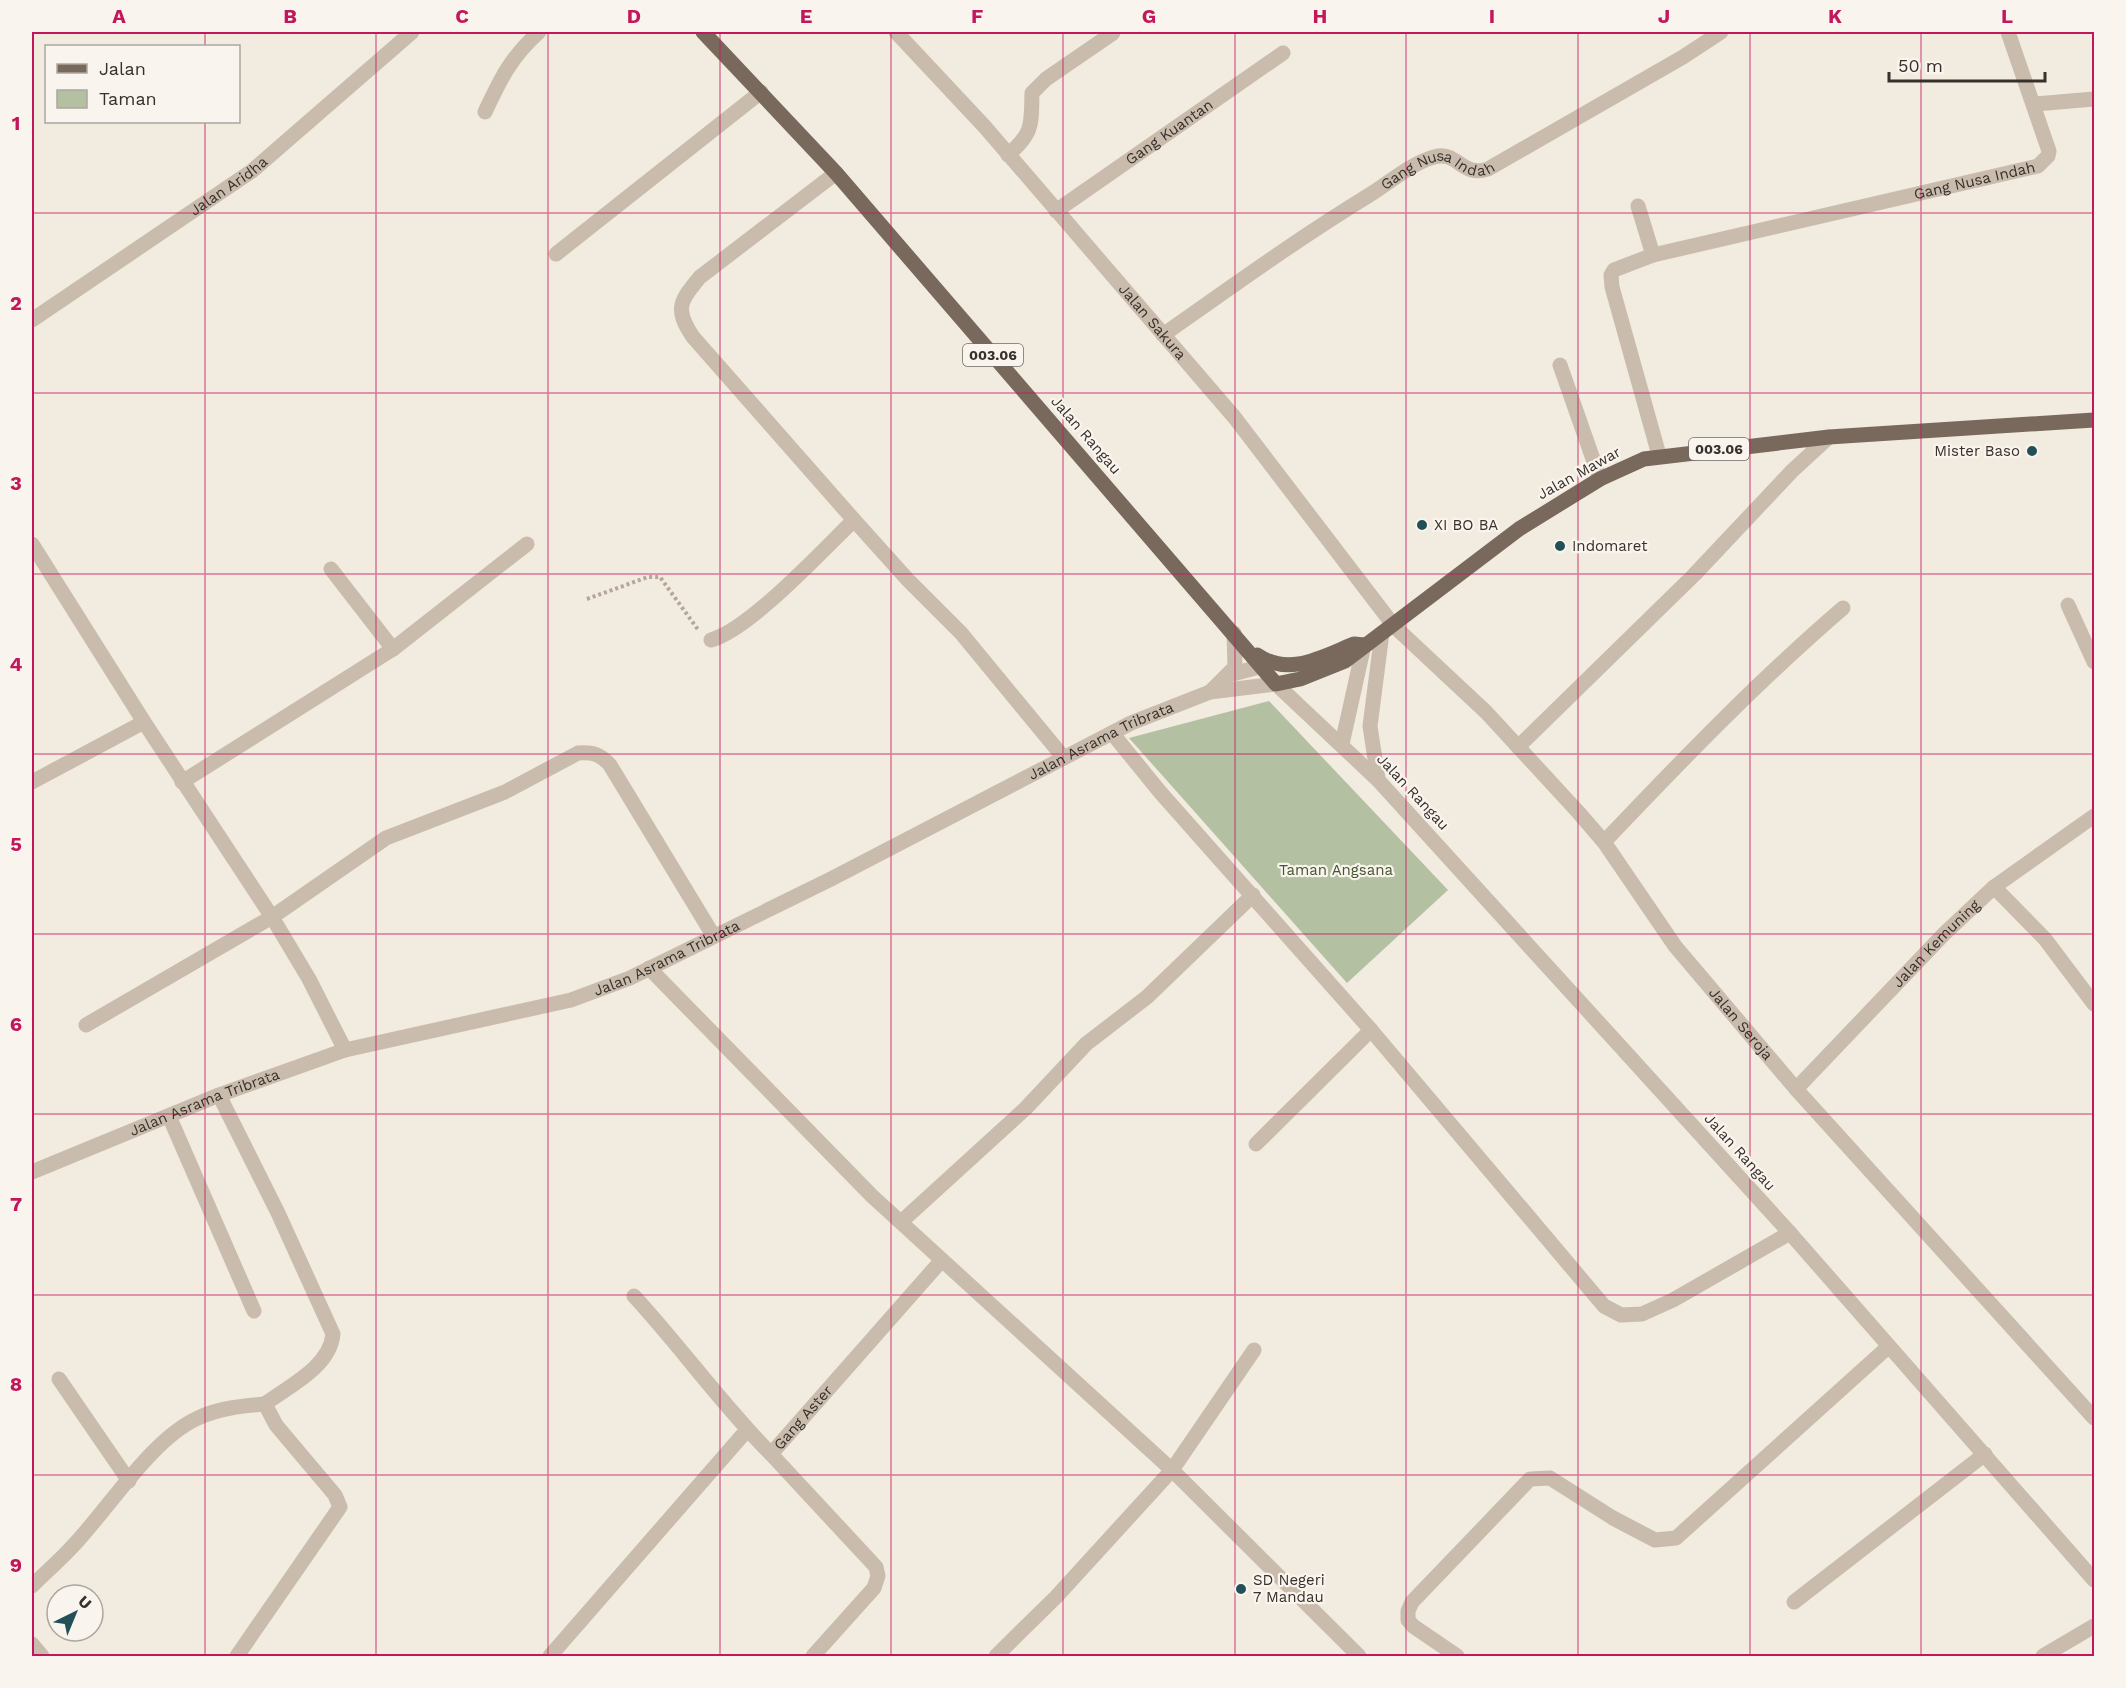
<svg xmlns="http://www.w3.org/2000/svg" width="2126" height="1688" font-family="'Work Sans',sans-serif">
  <rect width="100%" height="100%" fill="#f2ebe0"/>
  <polygon fill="#b3c0a1" points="1269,701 1448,890 1347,983 1129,738"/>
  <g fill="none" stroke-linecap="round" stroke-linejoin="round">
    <polyline stroke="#b5a697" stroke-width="4" stroke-dasharray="3 3" stroke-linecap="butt" points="587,599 648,577 660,577 699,631"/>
    <g stroke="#c9bcad" stroke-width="15">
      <path id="s1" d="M896,32L985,127L1235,418L1394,626L1486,712L1579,813L1604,842L1675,946L1796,1089L2094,1418"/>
      <polyline points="2035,104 2094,99"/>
      <path d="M485,112C501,78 511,57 539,32"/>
      <path d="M1008,155C1034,132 1031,125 1032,93L1046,79L1113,33"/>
      <path d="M836,173L700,277C680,301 674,309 693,337L854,520"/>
      <polyline points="1638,206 1653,255"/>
      <path id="s2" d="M1056,211L1283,53"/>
      <polyline points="556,254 761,92"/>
      <path id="s3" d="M32,320L252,171L412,32"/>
      <path id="s4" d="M1163,335C1231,287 1299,238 1371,194C1390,182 1412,163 1434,157C1458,150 1461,178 1488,169L1683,57L1721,32"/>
      <polyline points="1560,365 1600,479"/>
      <path id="s5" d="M1659,455L1612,287L1611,275L1614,270L1653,255L2038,166L2048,156L2049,151L2008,32"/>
      <polyline points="32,544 144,722 272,917 309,979 345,1050"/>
      <polyline points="2068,605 2094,662"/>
      <path d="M711,640C750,629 822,551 854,520L908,580L961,633L1064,758"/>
      <polyline points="393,649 527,544"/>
      <polyline points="1229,675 1270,664"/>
      <polyline points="1210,692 1235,667 1234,633"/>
      <polyline points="1112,733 1160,792 1371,1030 1604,1306 1621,1315 1642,1314 1673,1300 1790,1233"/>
      <polyline points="1342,744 1364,645"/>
      <polyline points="1518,747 1694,575 1792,471 1829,437"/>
      <polyline points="1378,779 1370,726 1382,633"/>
      <polyline points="32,782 144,722"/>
      <polyline points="182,782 393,649 331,569"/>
      <path d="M1604,842C1681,761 1758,681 1843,608"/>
      <polyline points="1994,887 2045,939 2094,1004"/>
      <polyline points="649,968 872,1196 1172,1470 1359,1656"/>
      <path d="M86,1025L272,917L386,838L505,792L578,753C593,752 600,754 610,765L713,935"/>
      <path id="s6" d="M1796,1089L1944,934L1994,887L2094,816"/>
      <path d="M219,1095L278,1213L333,1334C330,1367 289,1386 265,1404L276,1425L335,1495L340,1507L237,1656"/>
      <polyline points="169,1116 254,1311"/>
      <polyline points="1256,1144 1371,1030"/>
      <path id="s7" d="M32,1172L219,1095L345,1050L571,1000L630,978L831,879L1131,723L1210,692L1276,684L1378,780L1790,1233L2094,1580"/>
      <polyline points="901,1222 1026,1108 1086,1044 1147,997 1253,895"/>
      <path d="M634,1296C681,1347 722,1405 771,1454"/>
      <polyline points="59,1379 129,1481"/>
      <path d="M32,1586C45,1573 59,1561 71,1548C108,1510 151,1439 198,1418C219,1408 242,1406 265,1404"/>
      <polyline points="1794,1602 1985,1454"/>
      <polyline points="32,1644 42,1656"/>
      <polyline points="550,1656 747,1430"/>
      <path id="s8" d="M813,1656L874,1588L878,1576L876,1567L771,1454L941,1261"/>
      <polyline points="996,1656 1056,1597 1172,1470 1254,1350"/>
      <polyline points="1457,1656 1413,1626 1408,1620 1408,1611 1412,1602 1530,1479 1550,1478 1613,1518 1655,1540 1676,1538 1888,1347"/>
      <polyline points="2043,1656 2094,1626"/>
    </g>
    <g stroke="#79695d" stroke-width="15">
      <polyline points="703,32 836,173 1276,684 1300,679 1345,661 1519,529 1600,479 1644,459 1829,437 2094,420"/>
      <path d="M1257,655C1289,677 1322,657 1354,644L1364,645"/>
    </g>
  </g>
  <path fill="none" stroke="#c2185b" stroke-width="1.5" stroke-opacity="0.55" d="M205,32V46M376,32V1656M548,32V1656M720,32V1656M891,32V1656M1063,32V1656M1235,32V1656M1406,32V1656M1578,32V1656M1750,32V1656M1921,32V1656M205,122V1656M32,213H2094M32,393H2094M32,574H2094M32,754H2094M32,934H2094M32,1114H2094M32,1295H2094M32,1475H2094"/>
  <g fill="#235057" stroke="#f9f4ed" stroke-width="2">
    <circle cx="2032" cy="451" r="6"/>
    <circle cx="1422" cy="525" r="6"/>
    <circle cx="1560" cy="546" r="6"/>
    <circle cx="1241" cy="1589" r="6"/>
  </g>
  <g text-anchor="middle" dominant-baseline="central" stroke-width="4.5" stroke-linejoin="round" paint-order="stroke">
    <g fill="#f9f4ed" stroke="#726b65" stroke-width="1.5">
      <rect x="963" y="344" width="60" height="22" rx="4.5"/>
      <rect x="1689" y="438" width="60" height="22" rx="4.5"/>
    </g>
    <g font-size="14" font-weight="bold" fill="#38302b">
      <text x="993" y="355">003.06</text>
      <text x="1719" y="449">003.06</text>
    </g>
    <g font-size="15" fill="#38302b" stroke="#f9f4ed">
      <text stroke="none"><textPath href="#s2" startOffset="138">Gang Kuantan</textPath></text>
      <text stroke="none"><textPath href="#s4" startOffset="327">Gang Nusa Indah</textPath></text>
      <text stroke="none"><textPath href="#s5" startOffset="564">Gang Nusa Indah</textPath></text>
      <text stroke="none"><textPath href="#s3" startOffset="238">Jalan Aridha</textPath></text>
      <text stroke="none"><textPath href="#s1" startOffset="387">Jalan Sakura</textPath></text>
      <text transform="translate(1086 435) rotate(49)">Jalan Rangau</text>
      <text transform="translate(1579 473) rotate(-29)">Jalan Mawar</text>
      <text stroke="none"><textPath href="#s7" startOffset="1158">Jalan Asrama Tribrata</textPath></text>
      <text transform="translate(1413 792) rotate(47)">Jalan Rangau</text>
      <text stroke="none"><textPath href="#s6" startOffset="202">Jalan Kemuning</textPath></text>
      <text stroke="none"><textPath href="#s7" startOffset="672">Jalan Asrama Tribrata</textPath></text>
      <text stroke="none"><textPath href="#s1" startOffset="1305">Jalan Seroja</textPath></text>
      <text stroke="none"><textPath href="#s7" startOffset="186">Jalan Asrama Tribrata</textPath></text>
      <text transform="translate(1740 1152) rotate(48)">Jalan Rangau</text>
      <text stroke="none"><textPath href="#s8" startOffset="316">Gang Aster</textPath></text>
    </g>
    <g font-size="15" fill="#38302b" stroke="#f9f4ed" text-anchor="start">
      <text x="2020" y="451" text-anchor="end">Mister Baso</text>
      <text x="1434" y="525">XI BO BA</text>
      <text x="1572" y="546">Indomaret</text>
      <text x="1253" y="1580">SD Negeri<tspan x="1253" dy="17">7 Mandau</tspan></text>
    </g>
    <g font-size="15" fill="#455530" stroke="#f9f4ed">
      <text x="1336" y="870">Taman Angsana</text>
    </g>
  </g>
  <rect width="2126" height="1688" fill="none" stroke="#f9f4ed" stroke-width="66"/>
  <rect x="45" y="45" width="195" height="78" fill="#f9f4ed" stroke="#aca69f" stroke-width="1.5"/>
  <rect x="57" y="64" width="30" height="9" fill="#79695d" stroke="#aca69f" stroke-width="1.5"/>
  <text x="99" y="75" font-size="18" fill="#38302b">Jalan</text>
  <rect x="57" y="90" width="30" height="18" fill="#b3c0a1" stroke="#aca69f" stroke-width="1.5"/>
  <text x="99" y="105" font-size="18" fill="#38302b">Taman</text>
  <g transform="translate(75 1613) rotate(43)"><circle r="28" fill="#f9f4ed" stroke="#aca69f" stroke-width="1.5"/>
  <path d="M0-4.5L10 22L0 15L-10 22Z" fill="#235057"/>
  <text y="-9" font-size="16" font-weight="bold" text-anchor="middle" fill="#38302b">U</text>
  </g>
  <path d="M1889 72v9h156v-9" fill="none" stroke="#38302b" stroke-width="3"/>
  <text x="1898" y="72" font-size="18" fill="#38302b" stroke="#f9f4ed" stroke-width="4.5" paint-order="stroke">50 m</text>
  <rect x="33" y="33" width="2060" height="1622" fill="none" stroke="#c2185b" stroke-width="2"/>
  <g font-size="20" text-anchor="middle" font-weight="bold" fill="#c2185b">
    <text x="119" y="23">A</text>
    <text x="290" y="23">B</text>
    <text x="462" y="23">C</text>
    <text x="634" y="23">D</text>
    <text x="806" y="23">E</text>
    <text x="977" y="23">F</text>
    <text x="1149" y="23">G</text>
    <text x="1320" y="23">H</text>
    <text x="1492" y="23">I</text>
    <text x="1664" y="23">J</text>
    <text x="1835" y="23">K</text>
    <text x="2007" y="23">L</text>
    <text x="16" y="130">1</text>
    <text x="16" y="310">2</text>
    <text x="16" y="490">3</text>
    <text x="16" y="671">4</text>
    <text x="16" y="851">5</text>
    <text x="16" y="1031">6</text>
    <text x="16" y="1211">7</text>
    <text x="16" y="1391">8</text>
    <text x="16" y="1572">9</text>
  </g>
</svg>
